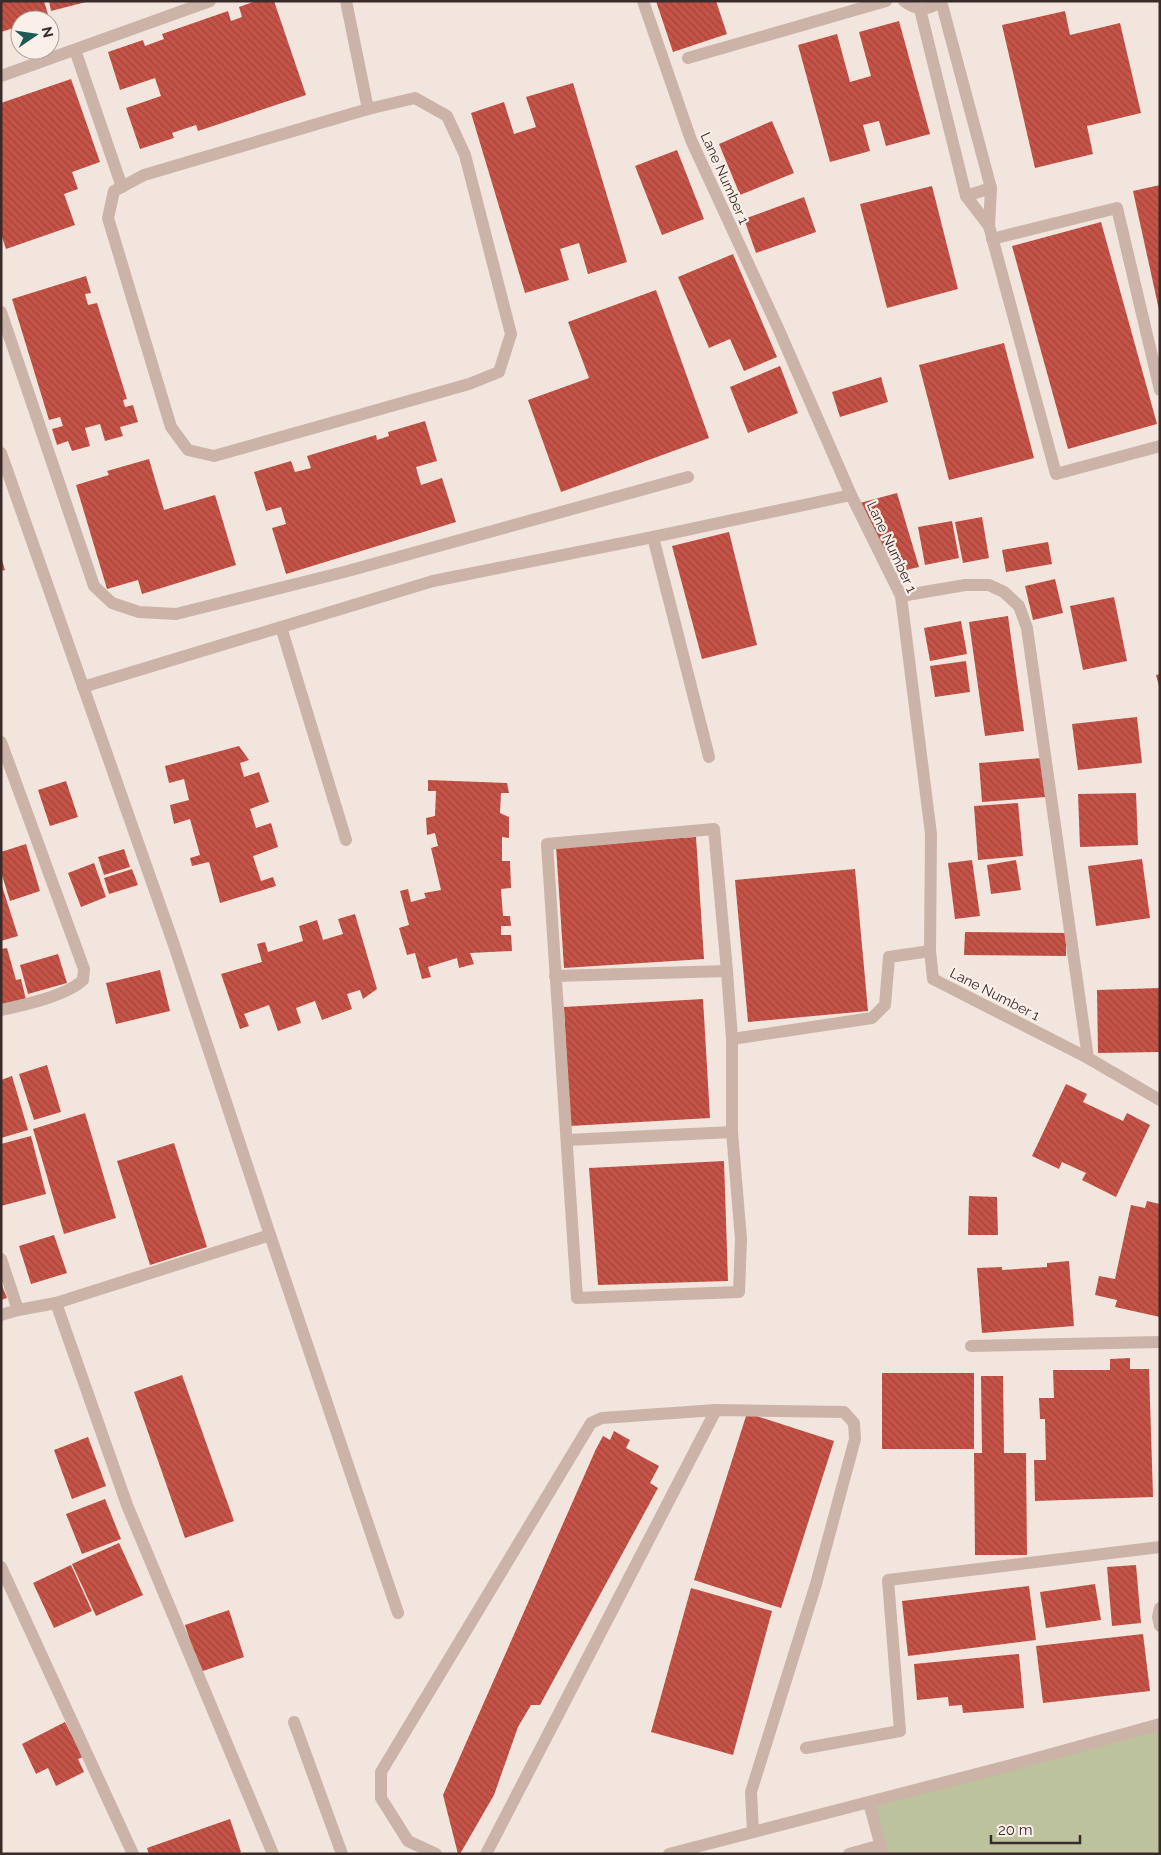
<svg xmlns="http://www.w3.org/2000/svg" width="1161" height="1855" font-family="Raleway,sans-serif">
  <defs>
    <pattern id="building-back-hatch" width="6" height="6" patternUnits="userSpaceOnUse" patternTransform="scale(1.25)"><rect width="6" height="6" fill="#c65347"/><path d="M-1 5l2 2M0 0l6 6M5-1l2 2" fill="none" stroke="#a2453b"/></pattern>
  </defs>
  <rect width="100%" height="100%" fill="#f2e5dd"/>
  <polygon fill="#bbc29c" points="1160,1724 1160,1854 878,1854 869,1803"/>
  <g fill="url(#building-back-hatch)">
    <polygon points="1,1 44,1 49,18 20,20 20,26 1,32"/>
    <polygon points="49,1 86,1 86,2 51,11"/>
    <polygon points="256,1 274,1 306,95 198,131 196,125 172,133 174,138 140,149 126,108 161,96 155,78 120,90 108,52 143,40 145,46 164,39 162,34 228,11 231,21 242,17 239,7"/>
    <polygon points="656,1 716,1 727,34 673,52"/>
    <polygon points="1065,11 1070,35 1120,23 1141,113 1087,126 1093,154 1035,168 1002,25"/>
    <polygon points="899,21 930,134 886,146 879,121 863,125 870,151 830,162 798,45 837,34 850,82 871,76 859,32"/>
    <polygon points="71,79 100,162 72,172 78,189 64,194 75,225 6,249 1,234 1,103"/>
    <polygon points="573,83 627,262 588,274 579,243 560,249 569,280 525,293 471,113 504,102 514,134 536,127 526,97"/>
    <polygon points="772,121 794,173 740,195 719,144"/>
    <polygon points="677,150 704,219 662,235 635,166"/>
    <polygon points="1160,185 1160,310 1159,310 1133,191"/>
    <polygon points="932,186 958,289 887,308 860,204"/>
    <polygon points="804,197 816,232 756,253 744,219"/>
    <polygon points="1101,222 1157,424 1068,449 1012,246"/>
    <polygon points="733,254 777,357 744,371 730,339 709,348 678,277"/>
    <polygon points="86,276 91,293 85,294 88,305 97,303 127,399 123,400 125,407 133,405 138,422 120,427 123,436 105,441 100,424 85,428 90,446 72,451 68,441 57,445 52,429 63,426 60,417 49,420 12,299"/>
    <polygon points="656,290 709,438 561,492 528,400 589,378 568,322"/>
    <polygon points="1004,343 1034,458 949,480 919,365"/>
    <polygon points="780,366 798,413 748,433 730,387"/>
    <polygon points="881,377 888,402 840,417 832,392"/>
    <polygon points="425,421 437,461 416,467 421,485 442,478 456,522 286,574 272,528 286,524 281,507 266,511 254,472 291,461 295,472 311,468 307,456 376,435 377,440 389,436 388,432"/>
    <polygon points="149,459 164,510 215,495 236,565 142,594 138,580 107,589 76,485 109,475 107,471"/>
    <polygon points="897,493 919,567 897,572 860,503"/>
    <polygon points="982,517 989,558 963,563 955,522"/>
    <polygon points="952,521 959,558 925,565 918,527"/>
    <polygon points="729,532 757,645 702,659 672,546"/>
    <polygon points="1048,542 1052,564 1006,572 1002,550"/>
    <polygon points="1,557 5,570 1,571"/>
    <polygon points="1055,579 1063,613 1033,620 1025,586"/>
    <polygon points="1114,597 1127,661 1083,670 1070,606"/>
    <polygon points="1008,616 1024,731 985,736 969,622"/>
    <polygon points="961,621 967,654 930,661 924,628"/>
    <polygon points="966,661 970,692 935,697 930,666"/>
    <polygon points="1160,674 1160,686 1159,686 1156,675"/>
    <polygon points="1137,717 1142,763 1078,770 1072,724"/>
    <polygon points="239,746 249,760 240,763 244,777 259,772 269,802 250,809 256,828 271,823 278,847 253,856 261,881 273,877 276,886 220,903 209,862 192,866 190,858 200,855 190,819 174,824 170,805 189,800 184,779 169,783 165,766"/>
    <polygon points="1043,758 1046,797 982,802 979,763"/>
    <polygon points="428,780 507,783 509,793 501,793 500,813 509,817 509,838 502,837 502,861 510,861 511,888 501,889 503,916 510,916 511,926 501,926 501,935 511,935 512,951 470,953 474,964 459,968 457,958 428,967 431,977 422,979 415,953 407,955 399,928 409,925 400,891 408,889 411,902 426,898 424,893 441,890 431,848 438,846 435,833 427,835 426,818 435,816 436,791 428,791"/>
    <polygon points="66,781 78,817 50,826 38,790"/>
    <polygon points="1136,793 1138,845 1080,847 1078,794"/>
    <polygon points="1018,803 1023,856 978,860 974,806"/>
    <polygon points="696,837 704,959 564,968 556,846"/>
    <polygon points="26,844 40,891 10,901 1,872 1,852"/>
    <polygon points="124,849 130,867 104,875 98,857"/>
    <polygon points="1142,859 1150,918 1096,926 1088,866"/>
    <polygon points="972,860 980,916 955,919 948,863"/>
    <polygon points="1016,860 1021,890 991,894 987,865"/>
    <polygon points="94,863 106,897 81,907 68,873"/>
    <polygon points="132,869 138,885 109,894 104,878"/>
    <polygon points="855,869 868,1011 748,1022 735,880"/>
    <polygon points="1,883 18,936 1,941"/>
    <polygon points="355,914 377,989 363,999 360,990 347,994 352,1009 322,1020 315,1001 296,1008 301,1023 278,1031 269,1005 244,1014 249,1026 240,1029 221,974 262,962 257,944 265,942 268,952 303,941 299,926 317,920 323,940 343,934 338,919"/>
    <polygon points="965,932 1066,933 1066,956 964,955"/>
    <polygon points="7,948 16,980 21,979 26,1000 1,1007 1,949"/>
    <polygon points="58,954 67,983 28,994 20,965"/>
    <polygon points="160,970 170,1011 116,1024 106,983"/>
    <polygon points="1160,988 1160,1052 1098,1053 1097,990"/>
    <polygon points="703,999 710,1118 570,1126 564,1007"/>
    <polygon points="47,1065 61,1112 34,1120 19,1074"/>
    <polygon points="12,1076 28,1130 1,1138 1,1080"/>
    <polygon points="1066,1084 1087,1094 1083,1102 1123,1121 1127,1113 1150,1125 1116,1197 1082,1180 1086,1173 1062,1162 1059,1169 1032,1156"/>
    <polygon points="85,1113 116,1218 64,1234 33,1129"/>
    <polygon points="31,1136 46,1194 1,1206 1,1144"/>
    <polygon points="174,1143 207,1247 150,1265 117,1161"/>
    <polygon points="724,1161 728,1281 598,1285 589,1168"/>
    <polygon points="969,1196 997,1197 998,1235 968,1235"/>
    <polygon points="1147,1201 1160,1204 1160,1317 1115,1307 1117,1300 1095,1295 1099,1276 1115,1279 1131,1205 1145,1208"/>
    <polygon points="54,1235 67,1273 31,1284 19,1246"/>
    <polygon points="1069,1261 1074,1326 982,1333 977,1268 1002,1267 1002,1270 1047,1267 1047,1263"/>
    <polygon points="1,1283 7,1298 1,1300"/>
    <polygon points="1130,1358 1130,1369 1149,1369 1153,1497 1035,1501 1034,1460 1046,1460 1045,1419 1040,1419 1039,1398 1054,1398 1053,1370 1110,1370 1110,1359"/>
    <rect x="882" y="1373" width="92" height="76"/>
    <polygon points="182,1375 234,1521 185,1538 134,1392"/>
    <polygon points="981,1376 1003,1376 1004,1453 1026,1453 1027,1555 975,1555 974,1453 982,1453"/>
    <polygon points="747,1413 834,1441 781,1608 694,1580"/>
    <polygon points="614,1431 630,1440 626,1448 659,1466 650,1483 658,1488 540,1705 531,1705 518,1727 494,1795 460,1854 458,1854 443,1795 596,1449 603,1436 610,1440"/>
    <polygon points="88,1437 106,1486 72,1499 54,1450"/>
    <polygon points="105,1499 121,1539 82,1554 66,1514"/>
    <polygon points="119,1543 143,1595 96,1616 72,1564"/>
    <polygon points="71,1565 92,1611 54,1628 33,1583"/>
    <polygon points="1136,1565 1141,1623 1112,1626 1107,1567"/>
    <polygon points="1095,1584 1101,1620 1046,1628 1040,1592"/>
    <polygon points="1029,1586 1036,1640 908,1656 902,1601"/>
    <polygon points="691,1588 772,1611 733,1755 651,1732"/>
    <polygon points="229,1610 244,1657 200,1672 185,1625"/>
    <polygon points="1143,1634 1150,1691 1043,1703 1036,1646"/>
    <polygon points="1019,1654 1024,1708 963,1713 962,1705 949,1706 948,1697 917,1700 914,1664"/>
    <polygon points="65,1722 83,1757 78,1759 84,1772 56,1786 48,1768 36,1774 22,1744"/>
    <polygon points="230,1819 241,1852 237,1854 149,1854 147,1848"/>
  </g>
  <g fill="none" stroke-linecap="round" stroke-linejoin="round">
    <g stroke="#cbb3a8" stroke-width="12">
      <polyline points="346,1 368,109"/>
      <polyline points="75,50 122,187"/>
      <polyline points="1,76 210,1"/>
      <polygon points="415,98 447,116 465,155 511,334 499,372 469,384 214,456 188,450 171,427 108,218 114,191 144,175 368,109"/>
      <polyline points="1,312 94,586 112,603 139,612 176,614 344,572 688,477"/>
      <polyline points="971,1346 1160,1342"/>
      <polyline points="806,1748 900,1731 888,1580 1160,1547"/>
    </g>
    <g stroke="#cbb3a8" stroke-width="12">
      <polyline points="643,1 691,140 778,328 851,495 901,596 931,834 930,951 933,979 1088,1058 1160,1100"/>
      <path d="M904,1C916,11 929,11 940,1"/>
      <polyline points="941,1 991,188 989,226 1056,474 1160,446"/>
      <polyline points="920,9 966,196 989,226"/>
      <polyline points="688,58 886,1"/>
      <polyline points="966,196 991,188"/>
      <polyline points="992,239 1117,208 1160,390"/>
      <polyline points="1,453 174,945 270,1235 398,1613"/>
      <polyline points="653,537 709,757"/>
      <polyline points="901,596 965,585 989,585 1004,592 1019,606 1027,628 1088,1058"/>
      <polyline points="281,627 346,840"/>
      <polyline points="83,687 433,581 653,537 851,495"/>
      <path d="M1,742L84,969L83,980C66,996 24,1005 1,1010"/>
      <polyline points="727,971 714,829 547,844 577,1298 739,1292 741,1239 732,1132 732,1039 872,1018 885,1005 889,957 930,951"/>
      <polyline points="555,976 727,971 732,1039"/>
      <polyline points="567,1140 732,1132"/>
      <polyline points="1,1259 18,1310"/>
      <polyline points="56,1303 127,1505 273,1854"/>
      <polyline points="1,1315 18,1310 56,1303 270,1235"/>
      <polyline points="1,1567 133,1854"/>
      <polyline points="1160,1608 1158,1617 1160,1626"/>
      <polyline points="294,1722 342,1854"/>
      <polyline points="869,1803 883,1854"/>
      <polyline points="436,1854 408,1841 381,1798 381,1772 591,1423 602,1418 716,1410 844,1412 854,1423 855,1439 816,1584 751,1792 753,1832"/>
      <polyline points="486,1854 716,1410"/>
      <polyline points="669,1854 1019,1763 1160,1724"/>
      <polyline points="849,1854 881,1845"/>
    </g>
  </g>
  <g text-anchor="middle" dominant-baseline="central" stroke-width="4.5" stroke-linejoin="round" paint-order="stroke">
    <g font-size="14" fill="#382b29" stroke="#faf0e9">
      <text transform="translate(725 178) rotate(66)">Lane Number 1</text>
      <text transform="translate(892 547) rotate(65)">Lane Number 1</text>
      <text transform="translate(995 994) rotate(27)">Lane Number 1</text>
    </g>
  </g>
  <rect width="1161" height="1855" fill="none" stroke="#382b29" stroke-width="5"/>
  <g transform="translate(35 35) rotate(77)"><circle r="24" fill="#faf0e9" stroke="#aca19c"/>
  <path d="M0-4L9 19L0 12L-9 19Z" fill="#1e5955"/>
  <text y="-8" font-size="14" font-weight="bold" text-anchor="middle" fill="#382b29">N</text>
  </g>
  <path d="M991 1835v8h89v-8" fill="none" stroke="#382b29" stroke-width="2.5"/>
  <text x="998" y="1835" font-size="15" fill="#382b29" stroke="#faf0e9" stroke-width="4" paint-order="stroke">20 m</text>
</svg>
